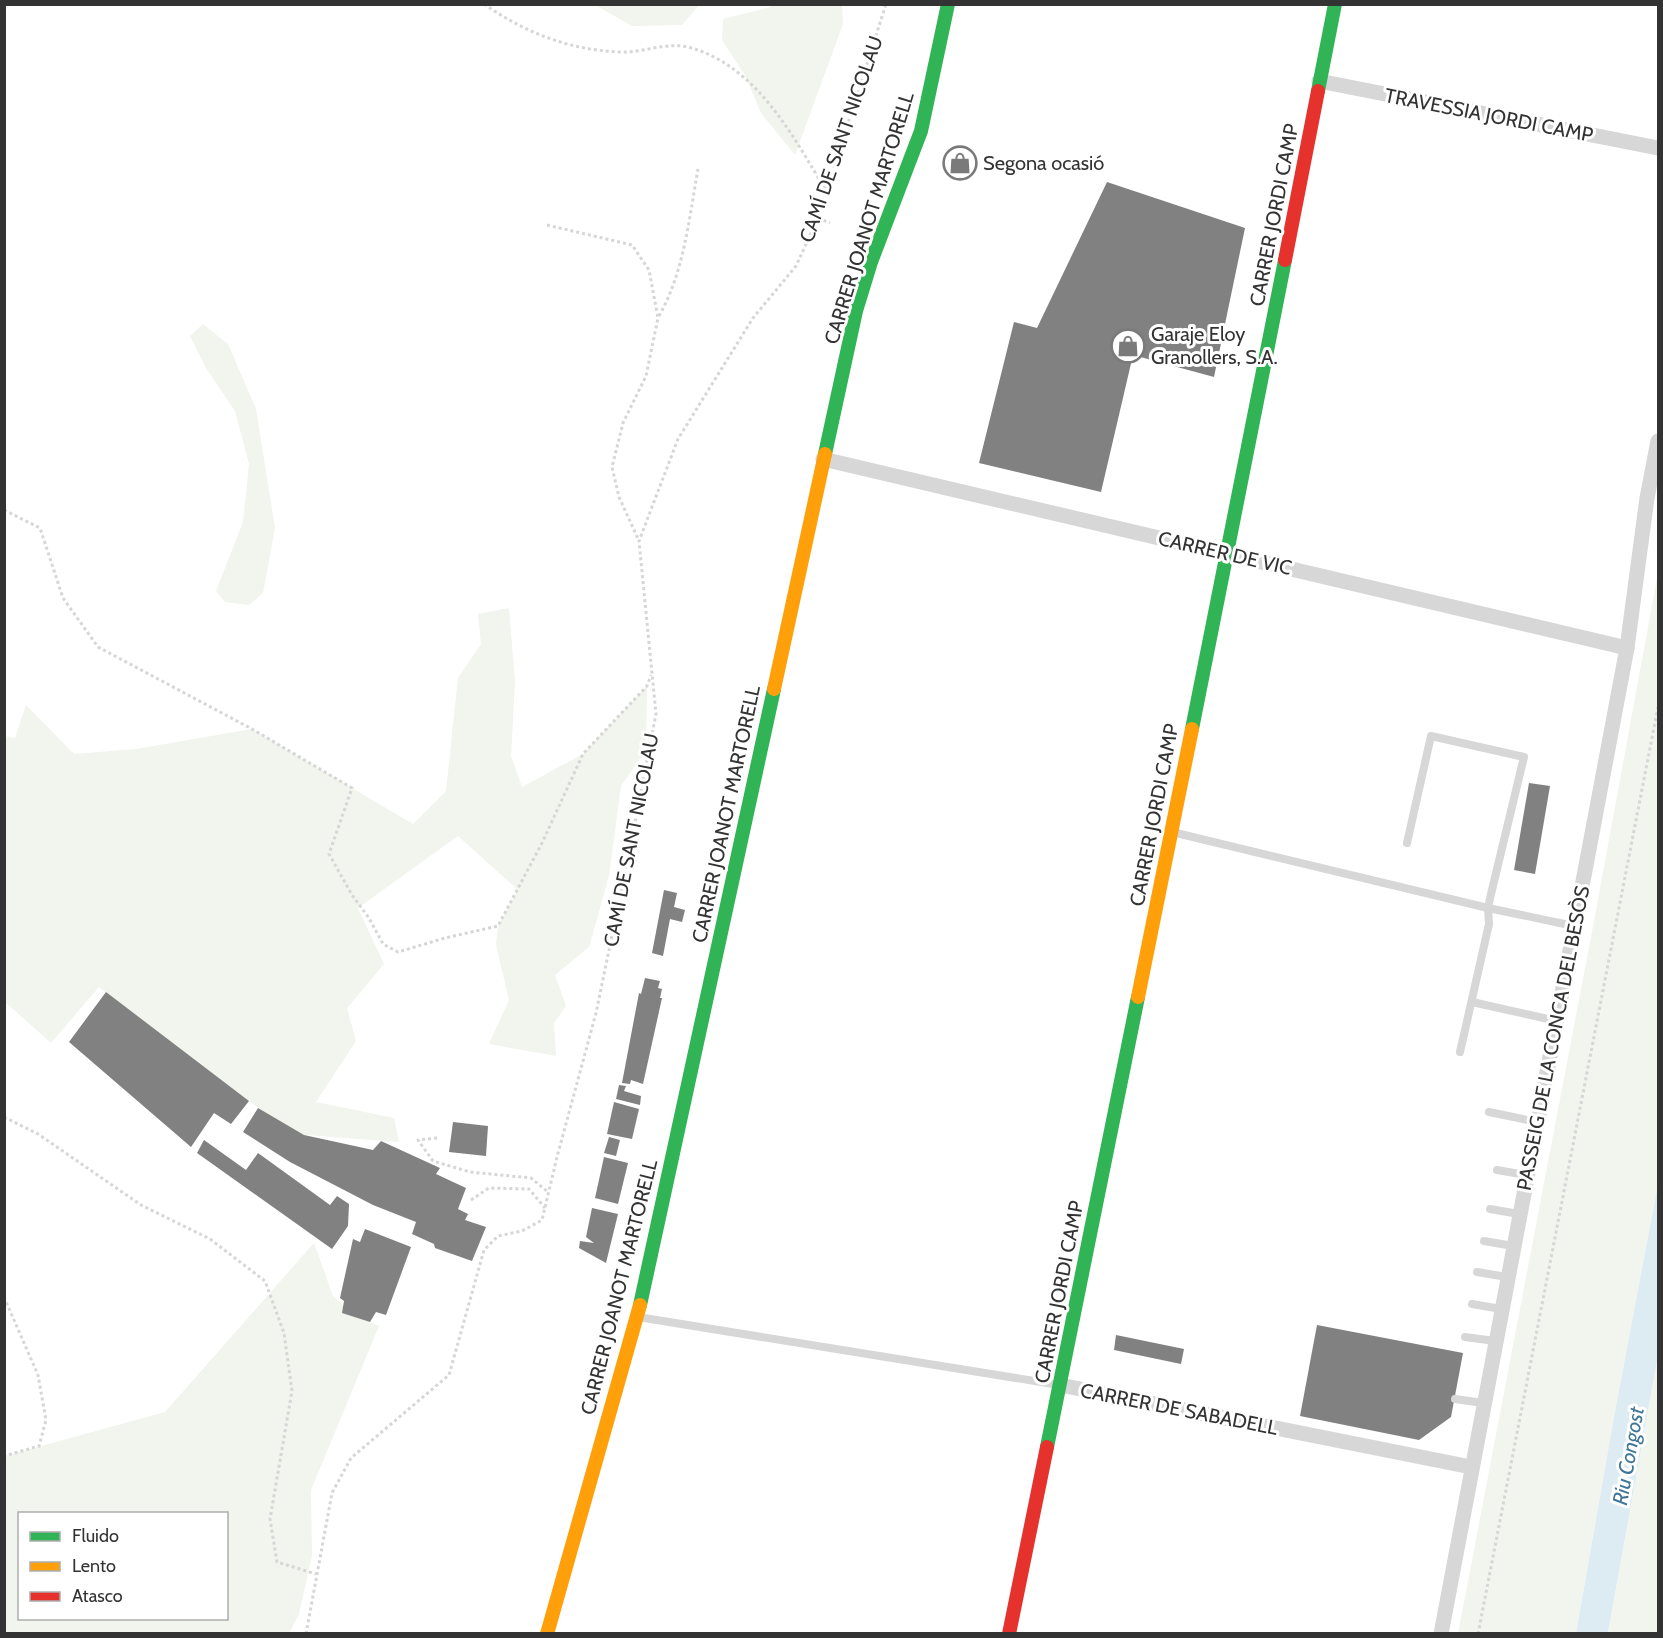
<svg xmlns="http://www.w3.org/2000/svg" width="1663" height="1638" font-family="Cabin,sans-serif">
  <rect width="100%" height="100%" fill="#fff"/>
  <g fill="#f1f5ed" fill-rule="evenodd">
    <polygon points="595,5 699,5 682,25 632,26"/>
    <polygon points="772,5 842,5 843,24 795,155 761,113 745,75 722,40 723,19 771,7"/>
    <polygon points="203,324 228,344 256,409 275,528 263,593 249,605 225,602 216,591 243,522 249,464 235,411 206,368 190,336"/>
    <polygon points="1658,573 1658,1184 1614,1417 1576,1632 1458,1634 1594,921"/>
    <polygon points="509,608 515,682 511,756 522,787 583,754 647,686 646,750 621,786 609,876 589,947 555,975 566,1006 554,1023 556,1056 489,1044 509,1000 496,945 498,926 518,890 458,836 358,908 384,964 347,1008 356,1041 316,1102 394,1118 399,1142 293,1134 99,987 51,1043 5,1002 4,736 15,738 26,705 74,754 136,749 252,729 413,824 446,791 458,678 481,644 478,614"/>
    <path d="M314,1243L333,1296L355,1316L379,1326L311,1490L312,1556L299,1614L289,1633L5,1634V1456L165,1412ZM20,1514H226V1618H20Z"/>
    <polygon points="1658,1355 1658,1633 1608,1634"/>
  </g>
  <polygon fill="#ddebf3" points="1658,1184 1658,1355 1608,1633 1576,1633 1614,1417"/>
  <g fill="#818181">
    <polygon points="1107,182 1245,228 1214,377 1133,355 1101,492 979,463 1014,322 1037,328"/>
    <polygon points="1529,783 1550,786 1535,874 1514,870"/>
    <polygon points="664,890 677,893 674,907 685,910 682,922 670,919 663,956 652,953"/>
    <polygon points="645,978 660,981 658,988 662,989 660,998 662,998 643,1084 631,1080 630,1084 622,1083 639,993 641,994"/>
    <polygon points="106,992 249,1101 231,1124 214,1113 191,1147 69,1042"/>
    <polygon points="619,1085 626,1086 624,1091 641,1096 640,1105 616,1099"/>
    <polygon points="614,1102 639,1109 632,1139 607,1134"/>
    <polygon points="258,1108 304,1135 373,1150 381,1141 440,1168 436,1174 466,1188 458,1209 468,1214 465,1220 486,1227 472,1261 435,1248 434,1244 412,1234 416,1222 373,1205 290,1162 243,1132"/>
    <polygon points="453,1122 488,1126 486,1156 449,1152"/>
    <polygon points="609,1137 620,1140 616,1156 604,1153"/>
    <polygon points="204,1140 246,1170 258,1153 330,1205 337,1196 349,1204 348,1226 332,1249 197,1153"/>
    <polygon points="604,1157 628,1163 618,1204 595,1198"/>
    <polygon points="592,1208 618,1214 606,1263 579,1248 580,1241 594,1243 586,1237"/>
    <polygon points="365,1229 411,1247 386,1315 376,1312 370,1322 342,1313 344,1301 340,1298 353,1239 360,1242"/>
    <polygon points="1317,1325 1463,1353 1451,1417 1419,1440 1300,1416"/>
    <polygon points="1116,1335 1184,1349 1181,1364 1114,1350"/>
  </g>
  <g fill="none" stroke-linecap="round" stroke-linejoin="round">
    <g stroke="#d6d6d6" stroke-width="3" stroke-dasharray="3 3" stroke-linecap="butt">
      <path d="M484,4C526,33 569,50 620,52C642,53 666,42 688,47C757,65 793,137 827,192"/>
      <polyline points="818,218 830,223"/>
      <polyline points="547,225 632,245 649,270 658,318 646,376 623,423 612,467 619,497 639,541"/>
      <path d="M659,316C684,272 689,219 698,169"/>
      <polyline points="4,510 40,528 63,598 98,647 252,729 352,788 329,854 352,895 369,918 383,944 398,952 445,938 498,926 542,843 583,754 647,686 651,675"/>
      <polyline points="4,1117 38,1134 141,1205 210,1239 265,1281 284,1333 292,1391 270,1519 277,1562 316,1574"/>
      <polyline points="437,1138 418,1140 433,1161 470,1172 531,1178 548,1192"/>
      <polyline points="471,1200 489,1188 529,1189 545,1208"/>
      <polyline points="4,1297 38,1375 46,1420 39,1446 4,1456"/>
      <polyline points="306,1634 332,1493 351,1458 449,1375 484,1250 498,1236 522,1231 542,1220 557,1157 596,1013 628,858 656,714 639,541 678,439 753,318 796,266 818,218 886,4"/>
      <polyline points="1478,1634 1658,707"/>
    </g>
    <g stroke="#d7d7d7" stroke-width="8">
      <polyline points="1172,832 1488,908 1574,926"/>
      <polyline points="1407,843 1431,736 1524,757 1491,894 1488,908 1489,924 1460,1052"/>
      <polyline points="1472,1002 1557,1021"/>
      <polyline points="1489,1112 1537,1122"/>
      <polyline points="1497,1170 1526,1175"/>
      <polyline points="1490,1209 1519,1214"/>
      <polyline points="1484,1241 1513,1246"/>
      <polyline points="1477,1272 1507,1277"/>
      <polyline points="1472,1304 1501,1309"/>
      <polyline points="638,1317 1059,1385"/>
      <polyline points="1465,1337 1495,1341"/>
      <polyline points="1455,1399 1483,1403"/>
    </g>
    <g stroke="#d7d7d7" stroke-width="15">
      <polyline points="1319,81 1658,148"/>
      <polyline points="823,459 1627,648"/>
      <polyline points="1060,1385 1471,1467"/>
      <polyline points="1441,1634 1627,648 1647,498 1658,441"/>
    </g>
    <g stroke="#30b455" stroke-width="14">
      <polyline points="1318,91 1335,4"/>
      <polyline points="825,454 856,311 871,262 921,131 948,4"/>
      <polyline points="1192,729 1285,260"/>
      <polyline points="640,1305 774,689"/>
      <polyline points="1047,1447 1138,997"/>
    </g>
    <g stroke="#ff9f0a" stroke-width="14">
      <polyline points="774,689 825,454"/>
      <polyline points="1138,997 1192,729"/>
      <polyline points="547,1634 640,1305"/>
    </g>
    <g stroke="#e5322d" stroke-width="14">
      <polyline points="1285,260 1318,91"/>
      <polyline points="1009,1634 1047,1447"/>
    </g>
  </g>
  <defs>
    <symbol id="shop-ring" viewBox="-11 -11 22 22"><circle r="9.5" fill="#fff" stroke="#7a7a7a" stroke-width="1.5"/><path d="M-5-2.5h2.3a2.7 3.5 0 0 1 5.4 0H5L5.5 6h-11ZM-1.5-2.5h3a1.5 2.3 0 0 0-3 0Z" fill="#7a7a7a"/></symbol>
  </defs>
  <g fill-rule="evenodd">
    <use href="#shop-ring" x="941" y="144" width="38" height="38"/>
    <use href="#shop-ring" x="1109" y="327" width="38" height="38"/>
  </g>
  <g text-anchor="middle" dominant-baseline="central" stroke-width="6" stroke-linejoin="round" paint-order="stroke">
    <g font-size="20" fill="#333" stroke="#fff">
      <text transform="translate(1489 115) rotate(11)">TRAVESSIA JORDI CAMP</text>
      <text transform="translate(841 139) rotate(-71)">CAMÍ DE SANT NICOLAU</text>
      <text transform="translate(1274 215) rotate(-79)">CARRER JORDI CAMP</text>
      <text transform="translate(869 218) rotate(-73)">CARRER JOANOT MARTORELL</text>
      <text transform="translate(1225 553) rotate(13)">CARRER DE VIC</text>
      <text transform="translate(726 814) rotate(-78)">CARRER JOANOT MARTORELL</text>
      <text transform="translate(1154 815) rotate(-79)">CARRER JORDI CAMP</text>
      <text transform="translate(631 840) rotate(-79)">CAMÍ DE SANT NICOLAU</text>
      <text transform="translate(1553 1038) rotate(-79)">PASSEIG DE LA CONCA DEL BESÒS</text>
      <text transform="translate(619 1287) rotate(-76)">CARRER JOANOT MARTORELL</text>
      <text transform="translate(1059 1292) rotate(-79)">CARRER JORDI CAMP</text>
      <text transform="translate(1179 1409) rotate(11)">CARRER DE SABADELL</text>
    </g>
    <g font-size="20" fill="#333" stroke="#fff" text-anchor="start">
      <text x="983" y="163">Segona ocasió</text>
      <text x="1151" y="334">Garaje Eloy<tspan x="1151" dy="23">Granollers, S.A.</tspan></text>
    </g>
    <g font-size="21" font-style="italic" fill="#3f7597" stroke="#fff">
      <text transform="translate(1628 1456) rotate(-80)">Riu Congost</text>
    </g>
  </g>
  <rect width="1663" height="1638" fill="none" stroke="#333333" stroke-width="12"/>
  <rect x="18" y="1512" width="210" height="108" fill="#ffffff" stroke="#adadad" stroke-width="1.5"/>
  <rect x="30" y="1532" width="30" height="9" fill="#30b455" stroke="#adadad" stroke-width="1.5"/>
  <text x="72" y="1542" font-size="18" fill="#333333">Fluido</text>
  <rect x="30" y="1562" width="30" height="9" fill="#ff9f0a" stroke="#adadad" stroke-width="1.5"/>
  <text x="72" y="1572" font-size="18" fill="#333333">Lento</text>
  <rect x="30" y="1592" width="30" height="9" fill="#e5322d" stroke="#adadad" stroke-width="1.5"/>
  <text x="72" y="1602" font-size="18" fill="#333333">Atasco</text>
</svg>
